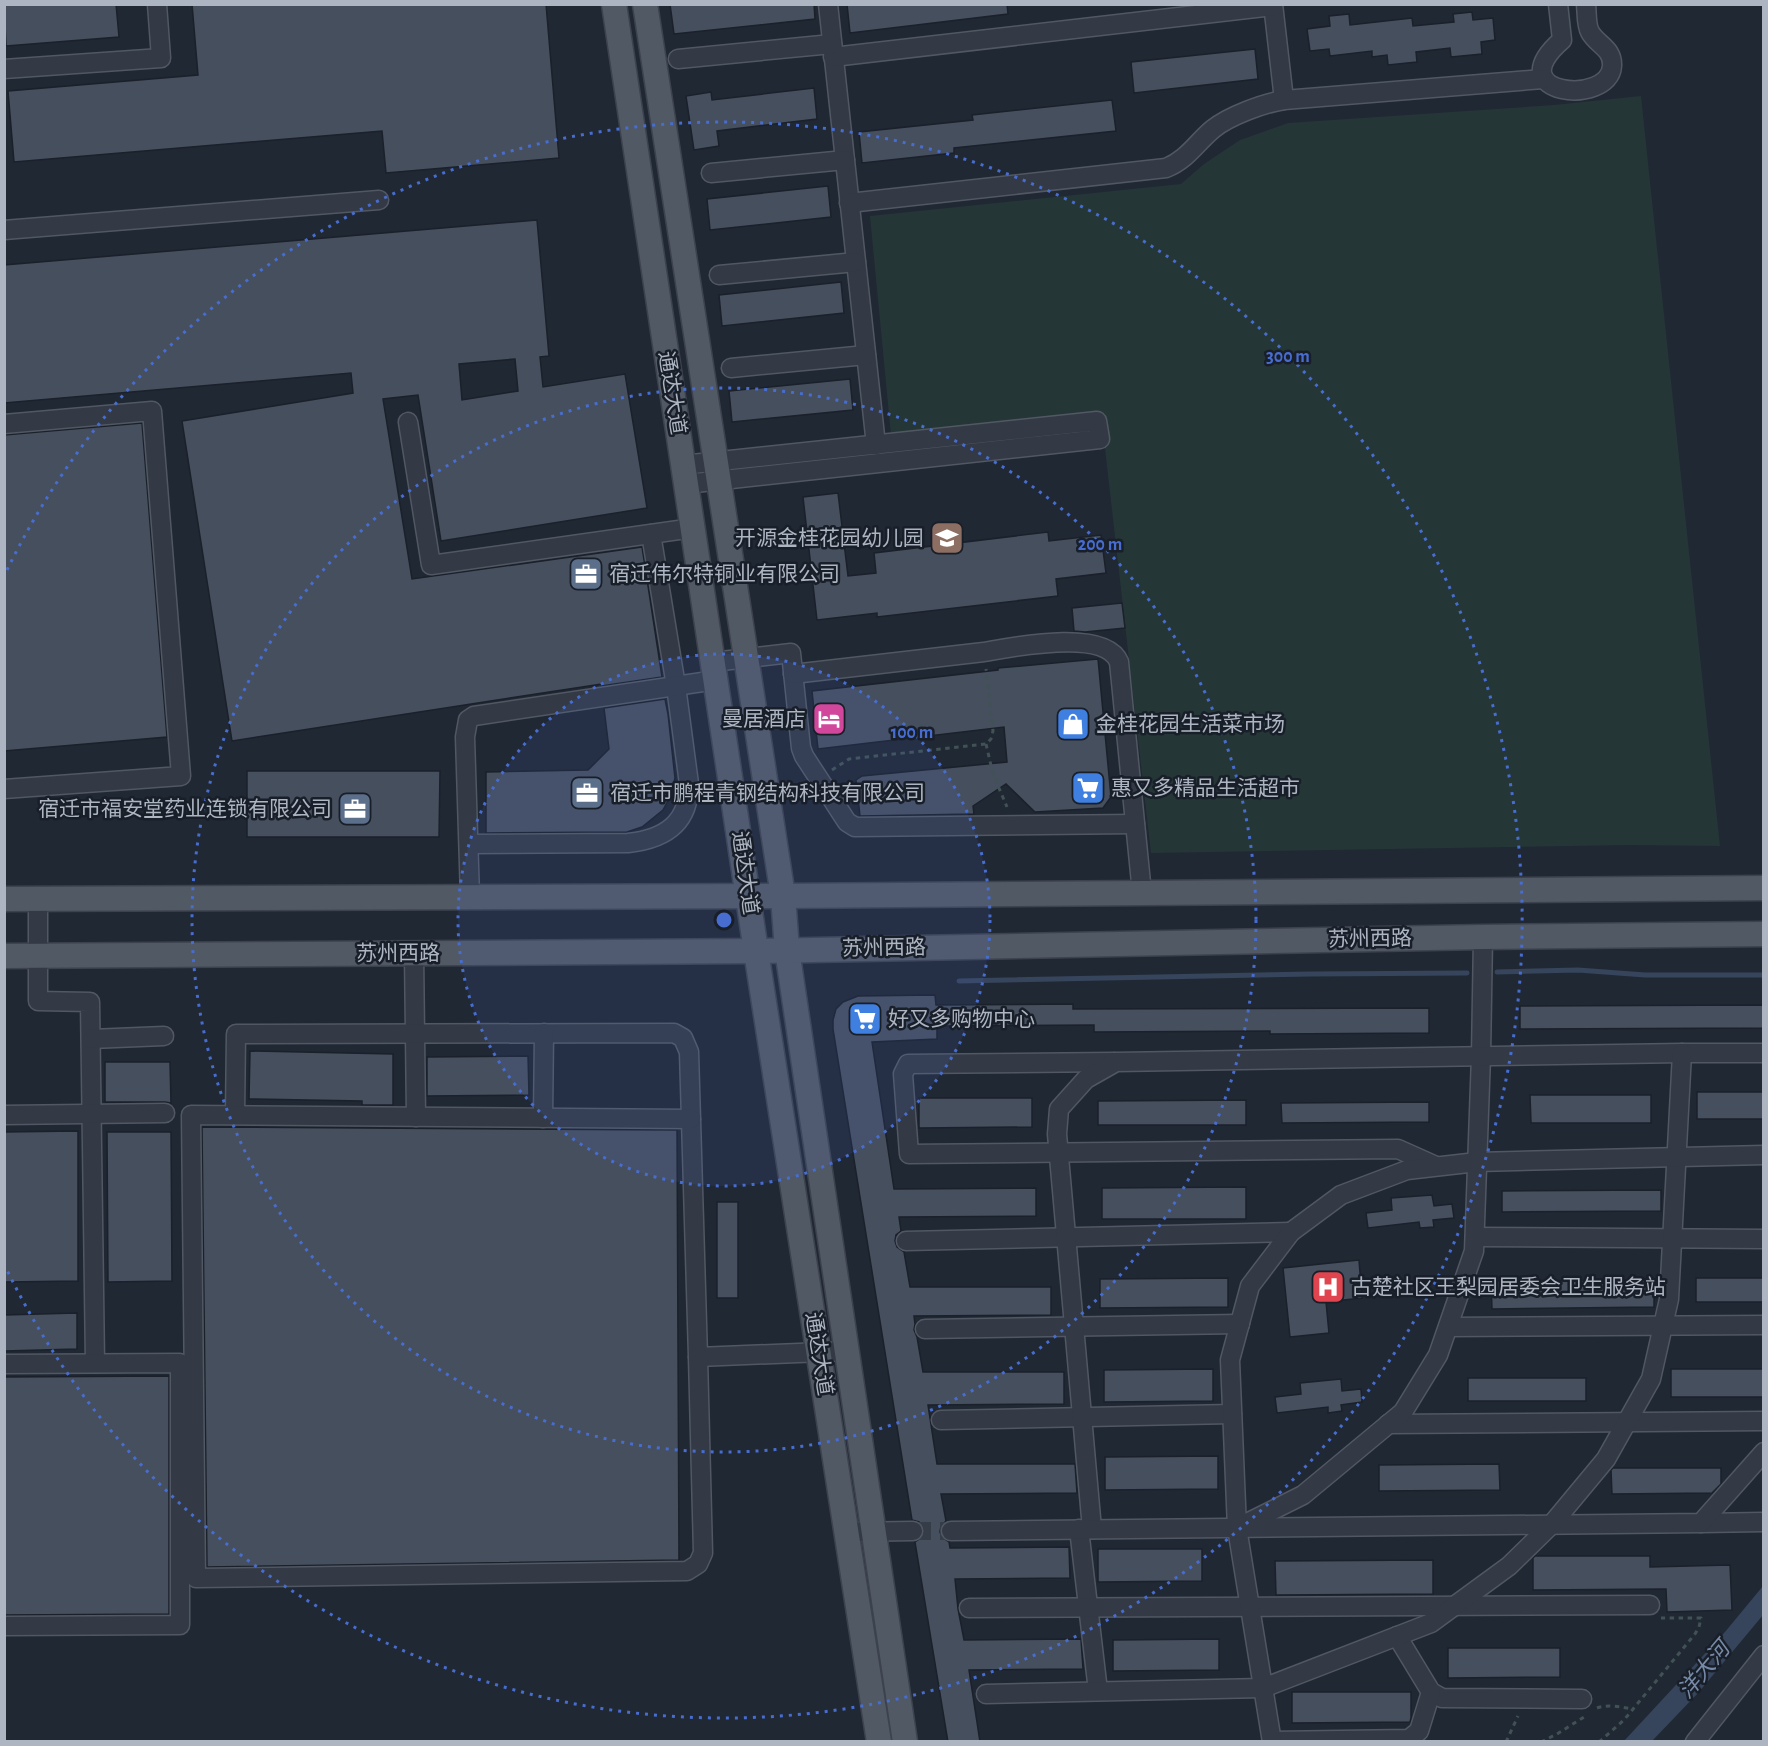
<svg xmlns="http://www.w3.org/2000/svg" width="1768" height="1746" font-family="'Alegreya Sans','Noto Sans SC',sans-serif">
  <rect width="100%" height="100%" fill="#202834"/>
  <polygon fill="#253637" points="1641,96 1720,846 1630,845 1151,853 1101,413 891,435 870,216 1181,184 1204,164 1240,140 1288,123 1554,105"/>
  <polygon fill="#36455c" points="1763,1586 1763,1615 1698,1693 1652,1741 1624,1741 1725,1632"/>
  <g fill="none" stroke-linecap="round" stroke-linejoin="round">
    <g stroke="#36455c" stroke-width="5">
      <polyline points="1497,972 1578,970 1645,975 1764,975"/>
      <polyline points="959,981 1310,974 1467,973"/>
    </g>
  </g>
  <g fill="#464f5e" stroke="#1b212b" stroke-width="1.5" fill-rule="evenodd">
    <polygon points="4,4 116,4 119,37 6,46"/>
    <polygon points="192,4 546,4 559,158 386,173 382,131 14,162 8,91 198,75"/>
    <polygon points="670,4 814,4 815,19 674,34"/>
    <polygon points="847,4 1007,4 1008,14 850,33"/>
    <polygon points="1472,12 1473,20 1493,18 1495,40 1481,42 1482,54 1451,57 1450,48 1416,52 1417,62 1388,65 1387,55 1372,57 1372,51 1330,56 1329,49 1310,51 1307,29 1330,26 1329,16 1349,14 1350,25 1412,18 1413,26 1454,22 1453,14"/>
    <polygon points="1255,49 1258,79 1134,93 1131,62"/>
    <polygon points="814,88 817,119 717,131 719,146 694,150 686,96 711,92 712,100"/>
    <polygon points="1112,100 1116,131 954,148 954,153 862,163 859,132 973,120 972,115"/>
    <polygon points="828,186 831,217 710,230 707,199"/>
    <path d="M537,220L549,356L540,357L543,387L625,374L647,508L441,541L418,395L383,399L412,579L642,547L662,677L601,686V684L232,741L182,421L353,393L351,373L4,403V265ZM515,359L518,391L462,400L459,364Z"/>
    <polygon points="841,282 844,313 722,326 719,295"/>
    <polygon points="850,379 853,410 732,422 729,391"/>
    <polygon points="142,423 167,737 4,751 4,435"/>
    <polygon points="838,493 848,576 876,573 874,553 1048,532 1049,541 1101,535 1106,573 1056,579 1058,596 877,617 877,613 817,620 803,497"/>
    <polygon points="1122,603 1125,628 1085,632 1074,631 1072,608"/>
    <polygon points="1098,659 1111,797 1103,808 1035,812 1006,784 973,806 974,814 860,816 856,780 862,776 1007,762 1004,727 818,749 812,691 998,670 998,668"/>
    <polygon points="665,699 668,714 675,778 671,795 663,810 642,827 627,832 486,833 486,772 588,770 609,749 604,708"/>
    <polygon points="247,771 440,771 439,837 247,837"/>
    <polygon points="935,995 936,1005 1073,1004 1073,1009 1429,1008 1429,1033 1270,1034 1270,1031 1094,1032 1094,1025 937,1026 937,1039 872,1042 894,1189 1036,1188 1036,1216 899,1217 901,1231 896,1235 895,1241 897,1247 904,1252 910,1287 1051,1287 1051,1315 914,1316 915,1324 914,1330 917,1337 923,1372 1064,1372 1064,1404 928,1405 937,1464 1075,1464 1077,1493 941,1494 946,1521 941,1526 940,1532 942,1537 949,1542 950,1548 1069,1547 1070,1578 955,1579 958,1609 964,1640 1081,1639 1083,1669 969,1670 980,1742 948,1742 915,1542 922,1537 924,1530 919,1522 912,1520 833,1029 833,1020 836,1009 843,1002 858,996"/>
    <polygon points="1764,1005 1764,1028 1520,1029 1520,1006"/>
    <polygon points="250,1051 393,1054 393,1105 362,1105 362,1101 249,1099"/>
    <polygon points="528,1056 529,1095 427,1096 427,1057"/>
    <polygon points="105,1062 170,1062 171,1103 165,1102 105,1102"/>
    <rect x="1697" y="1092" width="67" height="27"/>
    <polygon points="1530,1095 1651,1095 1651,1123 1531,1123"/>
    <polygon points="919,1098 1032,1098 1032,1127 919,1128"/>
    <polygon points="1246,1100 1246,1125 1098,1125 1098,1101"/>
    <polygon points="1429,1102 1429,1122 1282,1123 1281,1103"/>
    <polygon points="202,1127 677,1130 679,1560 207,1567"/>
    <polygon points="78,1131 78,1281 4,1282 4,1132"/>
    <polygon points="107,1132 171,1132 172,1281 108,1282"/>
    <polygon points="1246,1187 1246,1219 1102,1219 1102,1188"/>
    <polygon points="1661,1190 1661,1211 1502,1212 1502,1191"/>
    <polygon points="1432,1195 1434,1206 1452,1204 1454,1218 1433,1220 1434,1227 1420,1228 1419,1222 1368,1228 1366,1213 1392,1210 1391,1198"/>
    <rect x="717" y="1202" width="21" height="96"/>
    <polygon points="1359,1260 1362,1298 1326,1302 1329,1333 1290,1337 1283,1268"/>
    <polygon points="1228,1278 1228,1307 1100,1308 1100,1279"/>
    <rect x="1696" y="1278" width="68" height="24"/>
    <polygon points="1654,1280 1654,1307 1492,1309 1491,1281"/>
    <polygon points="77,1313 77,1349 4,1351 4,1315"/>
    <polygon points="1213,1369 1213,1401 1104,1402 1104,1370"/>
    <rect x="1671" y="1369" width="93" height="28"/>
    <polygon points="169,1376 169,1614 4,1615 4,1377"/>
    <rect x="1468" y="1378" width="118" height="23"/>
    <polygon points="1341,1379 1342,1391 1361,1389 1362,1402 1341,1405 1342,1411 1328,1413 1328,1407 1277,1413 1275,1397 1301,1394 1300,1383"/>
    <polygon points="1218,1456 1218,1489 1105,1490 1105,1457"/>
    <polygon points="1499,1464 1500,1490 1379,1491 1379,1465"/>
    <polygon points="1613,1468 1721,1468 1721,1484 1712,1493 1612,1494 1611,1470"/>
    <polygon points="1098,1549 1202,1549 1202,1581 1098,1582"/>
    <polygon points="1535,1556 1650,1556 1650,1567 1730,1565 1732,1610 1667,1612 1666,1589 1533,1590 1533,1558"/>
    <polygon points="1433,1560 1433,1594 1276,1595 1275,1561"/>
    <polygon points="1219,1639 1219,1670 1113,1671 1113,1640"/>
    <polygon points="1448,1648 1560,1648 1560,1677 1448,1678"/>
    <polygon points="1292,1692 1411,1692 1411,1718 1410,1722 1292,1723"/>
  </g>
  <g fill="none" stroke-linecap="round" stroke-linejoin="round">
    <polyline stroke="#353d49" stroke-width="18" stroke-dasharray="18 9" stroke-linecap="butt" points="913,1531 951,1531"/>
    <defs>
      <g id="minor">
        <polyline points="828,4 876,445"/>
        <polyline points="1273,4 1284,100"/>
        <path d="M1558,4L1562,40C1497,96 1610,106 1612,66C1613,48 1597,45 1590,32C1586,25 1587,13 1586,4"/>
        <polyline points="833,57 1273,6"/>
        <polyline points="678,59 832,44"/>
        <polyline points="4,69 161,58 157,4"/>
        <polyline points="711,173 845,160"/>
        <path d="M849,203L1166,168C1187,160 1197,142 1213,129C1229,116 1264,103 1284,100L1543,79"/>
        <polyline points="4,230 379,200"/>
        <polyline points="719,275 856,262"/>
        <polyline points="731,368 866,355"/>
        <polyline points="408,422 431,565 693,528"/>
        <polyline points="4,424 152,411 181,776 4,789"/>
        <polyline points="683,465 1097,421 1100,439 686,484"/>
        <polyline points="713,662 791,653 801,748 804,756 847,822 855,827 1135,824"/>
        <path d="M793,674L984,652C1013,647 1105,628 1119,662L1142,893"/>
        <path d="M469,844L628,843C665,839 689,823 689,784L676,686L651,534"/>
        <polyline points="470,897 465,737 468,720 474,716 716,680"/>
        <polyline points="38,899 38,1001 90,1002 95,1363"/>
        <polyline points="414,953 416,1117"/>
        <polyline points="91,1039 164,1036"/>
        <polyline points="1114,1062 908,1064 903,1074 909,1154 1398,1149 1436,1166"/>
        <polyline points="4,1115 165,1113"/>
        <polyline points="235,1115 236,1034 674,1033 683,1038 689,1052 698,1357 847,1351"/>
        <polyline points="543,1118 544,1033"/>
        <polyline points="691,1119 191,1115 196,1578 687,1571 698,1564 703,1553 698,1357"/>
        <polyline points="1475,1237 1764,1239"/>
        <polyline points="906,1241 1291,1232"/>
        <polyline points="1448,1327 1764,1325"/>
        <polyline points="925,1329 1240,1324"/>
        <polyline points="4,1364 180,1363 180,1625 4,1626"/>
        <polyline points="941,1420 1232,1414"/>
        <polyline points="1388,1424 1764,1421"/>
        <polyline points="1701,1523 1764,1522"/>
        <polyline points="1243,1525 1303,1495 1403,1412 1438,1355 1474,1251 1481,1056 1483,937"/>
        <polyline points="1079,1529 1098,1691"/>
        <polyline points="1092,1529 1057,1134 1059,1109 1086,1079 1116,1062 1682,1053 1764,1053"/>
        <polyline points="951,1531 1701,1523 1764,1452"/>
        <polyline points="847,1532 913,1531"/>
        <polyline points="969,1608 1650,1605"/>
        <polyline points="1397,1636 1431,1692 1442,1698 1582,1699"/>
        <polyline points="986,1694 1263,1688 1431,1623 1509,1566 1552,1524 1606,1459 1651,1379 1669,1299 1682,1053"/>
        <polyline points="1272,1741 1409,1739 1419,1731 1431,1692"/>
        <polyline points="1272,1742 1237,1528 1230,1360 1250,1286 1291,1232 1341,1195 1407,1170 1477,1162 1764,1155"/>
        <polyline points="1695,1742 1764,1655"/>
      </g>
      <g id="major">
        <polyline points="614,4 756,951 879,1742"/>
        <polyline points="645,4 783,896 787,950 905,1742"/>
        <polyline points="4,899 783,896 1764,888"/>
        <polyline points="4,956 756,951 1483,937 1764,934"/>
      </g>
    </defs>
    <use href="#minor" stroke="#515863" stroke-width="21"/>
    <use href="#major" stroke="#3d434e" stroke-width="27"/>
    <g stroke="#415255" stroke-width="3" stroke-dasharray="4.5 4.5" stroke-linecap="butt">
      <polyline points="986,744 993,774 1007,807"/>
      <polyline points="832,770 849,759 986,744 991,739 993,731 986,669"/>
      <path d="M1597,1708C1608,1704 1621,1707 1633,1709"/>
      <polyline points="1506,1742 1518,1716"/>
      <polyline points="1541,1742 1557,1734 1584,1717"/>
      <polyline points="1599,1742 1624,1720 1695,1634 1699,1627 1701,1618 1661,1618"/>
    </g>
    <use href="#minor" stroke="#333a45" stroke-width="18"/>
    <use href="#major" stroke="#515965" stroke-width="24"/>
  </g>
  <circle cx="724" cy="920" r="266" fill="#486dd1" fill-opacity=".12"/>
  <g fill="none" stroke="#486dd1" stroke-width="3" stroke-dasharray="3 6">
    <circle cx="724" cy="920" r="266"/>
    <circle cx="724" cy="920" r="532"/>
    <path d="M7 570A798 798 0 1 1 7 1270"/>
  </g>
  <defs>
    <symbol id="school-square" viewBox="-11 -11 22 22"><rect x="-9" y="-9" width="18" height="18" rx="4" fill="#8d6e63" stroke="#191f29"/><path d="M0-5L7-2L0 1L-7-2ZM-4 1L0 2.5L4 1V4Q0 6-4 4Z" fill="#fff"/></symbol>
    <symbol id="office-square" viewBox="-11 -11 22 22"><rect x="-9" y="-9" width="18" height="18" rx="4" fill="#5c6f8a" stroke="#191f29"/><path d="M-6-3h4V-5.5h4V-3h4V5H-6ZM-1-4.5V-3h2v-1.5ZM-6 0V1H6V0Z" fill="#fff"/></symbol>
    <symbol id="hotel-square" viewBox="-11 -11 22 22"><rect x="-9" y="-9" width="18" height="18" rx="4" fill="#d1479c" stroke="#191f29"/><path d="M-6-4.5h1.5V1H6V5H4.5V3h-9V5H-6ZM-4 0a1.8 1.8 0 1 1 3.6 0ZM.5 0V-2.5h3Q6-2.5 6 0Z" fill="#fff"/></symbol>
    <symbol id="shop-square" viewBox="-11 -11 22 22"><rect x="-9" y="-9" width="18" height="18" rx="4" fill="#3f7fe0" stroke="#191f29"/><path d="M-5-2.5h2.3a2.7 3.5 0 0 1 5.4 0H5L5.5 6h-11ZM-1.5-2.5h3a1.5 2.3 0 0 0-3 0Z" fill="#fff"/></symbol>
    <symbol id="supermarket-square" viewBox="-11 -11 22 22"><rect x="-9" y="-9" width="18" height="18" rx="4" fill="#3f7fe0" stroke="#191f29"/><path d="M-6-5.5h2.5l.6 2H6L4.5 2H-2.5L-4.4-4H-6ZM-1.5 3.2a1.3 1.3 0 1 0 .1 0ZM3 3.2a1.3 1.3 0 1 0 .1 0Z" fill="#fff"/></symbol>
    <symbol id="hospital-square" viewBox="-11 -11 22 22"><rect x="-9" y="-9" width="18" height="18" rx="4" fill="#e0444e" stroke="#191f29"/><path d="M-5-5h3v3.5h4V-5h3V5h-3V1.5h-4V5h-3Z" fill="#fff"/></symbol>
  </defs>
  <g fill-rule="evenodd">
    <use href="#school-square" x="928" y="519" width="38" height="38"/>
    <use href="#office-square" x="567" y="555" width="38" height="38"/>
    <use href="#hotel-square" x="810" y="700" width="38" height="38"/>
    <use href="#shop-square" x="1054" y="705" width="38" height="38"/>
    <use href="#supermarket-square" x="1069" y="769" width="38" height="38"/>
    <use href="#office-square" x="568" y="774" width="38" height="38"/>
    <use href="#office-square" x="336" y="790" width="38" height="38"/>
    <use href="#supermarket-square" x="846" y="1000" width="38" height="38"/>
    <use href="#hospital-square" x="1309" y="1268" width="38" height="38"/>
  </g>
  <g text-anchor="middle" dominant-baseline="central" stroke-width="5" stroke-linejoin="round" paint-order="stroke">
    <g font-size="21" fill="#adb5c2" stroke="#191f29">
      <text transform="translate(672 393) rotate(81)">通达大道</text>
      <text transform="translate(745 873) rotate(82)">通达大道</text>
      <text transform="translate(1370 939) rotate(-1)">苏州西路</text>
      <text transform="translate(884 948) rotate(-1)">苏州西路</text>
      <text x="398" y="953">苏州西路</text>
      <text transform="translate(819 1354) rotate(81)">通达大道</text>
    </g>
    <g font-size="21" fill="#adb5c2" stroke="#191f29" text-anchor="start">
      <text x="924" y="538" text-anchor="end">开源金桂花园幼儿园</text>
      <text x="609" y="574">宿迁伟尔特铜业有限公司</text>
      <text x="806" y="719" text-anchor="end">曼居酒店</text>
      <text x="1096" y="724">金桂花园生活菜市场</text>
      <text x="1111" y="788">惠又多精品生活超市</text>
      <text x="610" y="793">宿迁市鹏程青钢结构科技有限公司</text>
      <text x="332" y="809" text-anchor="end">宿迁市福安堂药业连锁有限公司</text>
      <text x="888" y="1019">好又多购物中心</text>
      <text x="1351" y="1287">古楚社区王梨园居委会卫生服务站</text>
    </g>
    <g font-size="22" font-style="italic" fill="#778ba9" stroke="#191f29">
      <text transform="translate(1704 1670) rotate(-50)">洋大河</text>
    </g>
  </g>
  <circle cx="724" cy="920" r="9" fill="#486dd1" stroke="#191f29" stroke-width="3"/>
  <g font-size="18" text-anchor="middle" font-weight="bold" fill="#486dd1" stroke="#191f29" stroke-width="5" stroke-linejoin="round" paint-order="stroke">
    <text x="1288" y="362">300 m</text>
    <text x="1100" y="550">200 m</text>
    <text x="912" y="738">100 m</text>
  </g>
  <rect width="1768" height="1746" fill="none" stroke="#adb5c2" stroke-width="12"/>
</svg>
